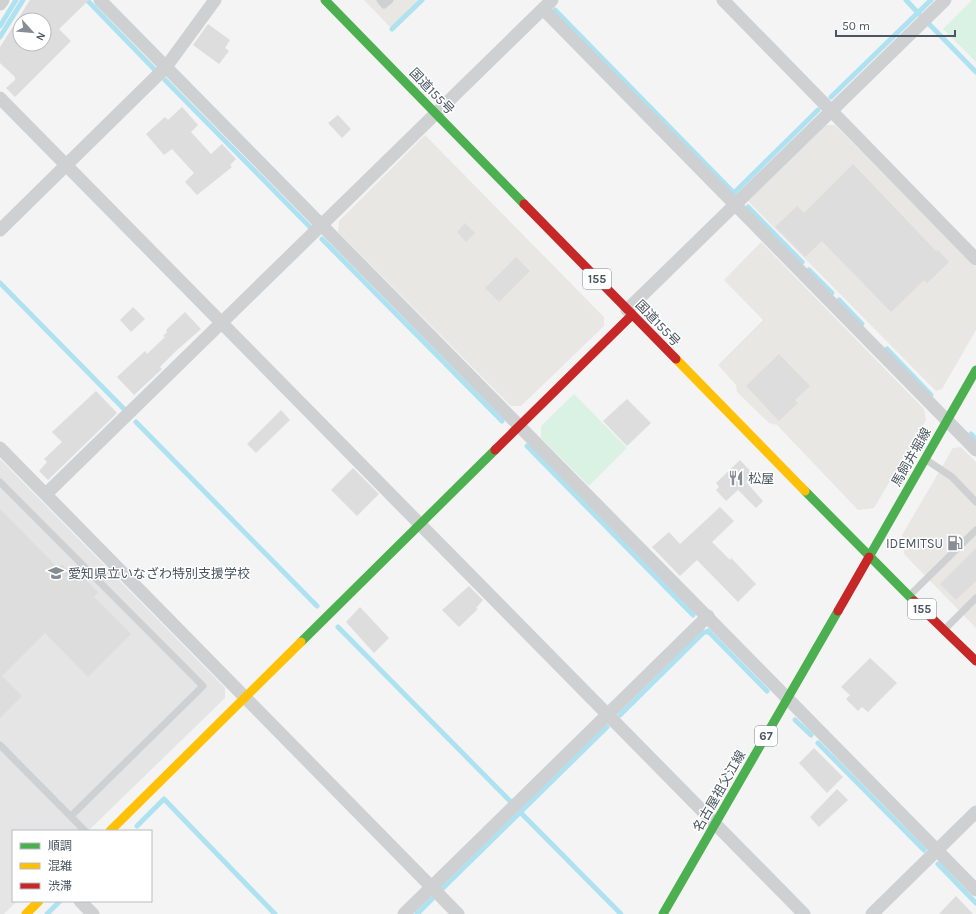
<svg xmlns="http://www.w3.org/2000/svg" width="976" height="914" font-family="Karla,'Noto Sans JP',sans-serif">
  <rect width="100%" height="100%" fill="#f4f4f4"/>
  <g fill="#e8e7e3">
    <polygon points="364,0 420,0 391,28"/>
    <polygon points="826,125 835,125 976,267 976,330 942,389 936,391 748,201"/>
    <polygon points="425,135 604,317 604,326 521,406 511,406 338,232 339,221"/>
    <polygon points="761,242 924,409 926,420 874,508 858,510 777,425 769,423 737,392 736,385 718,365 763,320 724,280"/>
    <polygon points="961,447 976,462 976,628 904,554 902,535 953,448"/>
  </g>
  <polygon fill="#e6e5e6" points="0,459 225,688 225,698 88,831 13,831 13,901 17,901 4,914 0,914"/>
  <g fill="#d9f2e3">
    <polygon points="972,0 976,0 976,62 943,29"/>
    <polygon points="574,394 627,448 589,486 541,438 541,426"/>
  </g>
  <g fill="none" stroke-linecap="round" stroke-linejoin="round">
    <g stroke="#aee2f0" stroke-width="5">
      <polyline points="87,0 154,69"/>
      <polyline points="906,0 919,14"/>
      <polyline points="555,10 734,193 818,110"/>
      <polyline points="930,25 976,72"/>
      <polyline points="0,26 16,0"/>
      <polyline points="392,29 422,0"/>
      <polyline points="0,37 23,0"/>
      <polyline points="165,80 310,227"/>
      <polyline points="831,97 931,0"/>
      <polyline points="748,207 802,262"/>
      <polyline points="322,239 502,421"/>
      <polyline points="809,270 832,293"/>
      <polyline points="0,283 124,409"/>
      <polyline points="839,300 862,324"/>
      <polyline points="887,349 931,395"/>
      <polyline points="136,422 317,606"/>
      <polyline points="971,434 976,439"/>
      <polyline points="527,446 693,615"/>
      <polyline points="338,627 510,801"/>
      <polyline points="708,631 767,691"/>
      <polyline points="620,715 704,632 709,632"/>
      <polyline points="795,720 811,735"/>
      <polyline points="818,743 924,850"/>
      <polyline points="520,812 621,914"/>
      <polyline points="137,826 164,799 275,914"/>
      <polyline points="938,864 976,903"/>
      <polyline points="442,889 607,727"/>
      <polyline points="47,914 60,901"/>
      <polyline points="417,914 432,899"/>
    </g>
  </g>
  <g fill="#ddddde" fill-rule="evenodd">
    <path d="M30,0H89L59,29L71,41L15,97L6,88L15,80V77L0,63V47ZM20,20H44V44H20Z"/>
    <polygon points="208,24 230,40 225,48 229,51 219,64 193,45"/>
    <polygon points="182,107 198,125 191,132 211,154 222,144 236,159 230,165 232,167 197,195 185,182 194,173 172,149 164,155 146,134 165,117 168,120"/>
    <polygon points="338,115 351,129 342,138 328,123"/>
    <polygon points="853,164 936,251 938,250 949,262 927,283 924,280 891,312 822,241 805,257 775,227 797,206 804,213"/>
    <polygon points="465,223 475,233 466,242 457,232"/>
    <polygon points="516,257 530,271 499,302 485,288"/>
    <polygon points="133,307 145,319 131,332 120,320"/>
    <polygon points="185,312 201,329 177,350 160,367 162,369 134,395 117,377 145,351 147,354 165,337 163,336 167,332 166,330"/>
    <polygon points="779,354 810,386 795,400 798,403 779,421 746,386"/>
    <polygon points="96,391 117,413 48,480 39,471 47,462 44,459 62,442 52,432"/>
    <polygon points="627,399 651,423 627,446 603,421"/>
    <polygon points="281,410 290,420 256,453 247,444"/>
    <polygon points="740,460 754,475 746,482 763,501 756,508 738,490 726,501 716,490 719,487 716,483"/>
    <polygon points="353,468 379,494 357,516 331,490"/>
    <polygon points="720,507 734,521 712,542 730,560 731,558 756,584 738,602 697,560 680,576 652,547 669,532 680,544"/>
    <polygon points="0,509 58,568 62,564 79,581 83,577 98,592 94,597 131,634 88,677 45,633 2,676 22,696 0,718"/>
    <polygon points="976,548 976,581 956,600 940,584"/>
    <polygon points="469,586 483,600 476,608 478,609 459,627 442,610"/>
    <polygon points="360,607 389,638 374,653 346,622"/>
    <polygon points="870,658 897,683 868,712 862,707 858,711 846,699 850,695 841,687"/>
    <polygon points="814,748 843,777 827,793 799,763"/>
    <polygon points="837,789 848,800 819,827 810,817"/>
    <polygon points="956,896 973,914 939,914"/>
  </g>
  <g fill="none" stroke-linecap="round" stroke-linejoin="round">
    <g stroke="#ced0d2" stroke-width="7">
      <polyline points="380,0 384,5 390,0"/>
      <polyline points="925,459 952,477 976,502"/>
      <polyline points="0,482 203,686 71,816"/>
      <polyline points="911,594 976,530"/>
      <polyline points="945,629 976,598"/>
      <polyline points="0,745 85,831"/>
    </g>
    <g stroke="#ced0d2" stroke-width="13">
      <polyline points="100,0 976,890"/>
      <polyline points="723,0 976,259"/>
      <polyline points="0,4 3,0"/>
      <polyline points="543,9 976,450"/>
      <polyline points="0,98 804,914"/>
      <polyline points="0,230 166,67 215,0"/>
      <polyline points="627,310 945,0"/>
      <polyline points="0,448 458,914"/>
      <polyline points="46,494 552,0"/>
      <polyline points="80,901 93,914"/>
      <polyline points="404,914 708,616"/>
      <polyline points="872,914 976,812"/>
    </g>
    <g stroke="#4caf50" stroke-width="9">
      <polyline points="325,0 524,204"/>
      <polyline points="805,491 914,601"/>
      <polyline points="869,557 976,370"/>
      <polyline points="301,642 495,450"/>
      <polyline points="663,914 838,611"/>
    </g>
    <g stroke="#ffc107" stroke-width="9">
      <polyline points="676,359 805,491"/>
      <polyline points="110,831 301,642"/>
      <polyline points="26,914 39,901"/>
    </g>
    <g stroke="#c62828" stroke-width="9">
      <polyline points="524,204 676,359"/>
      <polyline points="495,450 632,315"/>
      <polyline points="914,601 976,661"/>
      <polyline points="838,611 869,557"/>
    </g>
  </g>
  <defs>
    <symbol id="restaurant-bare" viewBox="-9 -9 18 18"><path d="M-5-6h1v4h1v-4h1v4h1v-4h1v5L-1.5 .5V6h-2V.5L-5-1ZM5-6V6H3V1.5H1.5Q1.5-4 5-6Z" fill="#868d94" stroke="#fff" stroke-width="2.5" paint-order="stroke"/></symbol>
    <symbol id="fuel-bare" viewBox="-9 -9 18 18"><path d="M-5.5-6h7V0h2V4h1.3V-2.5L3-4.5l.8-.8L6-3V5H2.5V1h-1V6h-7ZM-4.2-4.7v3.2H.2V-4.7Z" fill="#868d94" stroke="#fff" stroke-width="2.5" paint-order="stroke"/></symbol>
    <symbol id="school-bare" viewBox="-9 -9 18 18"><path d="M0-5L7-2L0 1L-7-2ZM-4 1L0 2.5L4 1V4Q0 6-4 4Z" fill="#868d94" stroke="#fff" stroke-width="2.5" paint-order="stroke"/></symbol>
  </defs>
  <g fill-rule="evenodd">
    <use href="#restaurant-bare" x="725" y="467" width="22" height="22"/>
    <use href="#fuel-bare" x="944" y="532" width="22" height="22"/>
    <use href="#school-bare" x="45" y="562" width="22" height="22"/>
  </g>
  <g text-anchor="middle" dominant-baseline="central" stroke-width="3" stroke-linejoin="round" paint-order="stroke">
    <g fill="#fff" stroke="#808990" stroke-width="1">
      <rect x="583" y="269" width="28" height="20" rx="3"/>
      <rect x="908" y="599" width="28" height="20" rx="3"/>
      <rect x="755" y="726" width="22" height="20" rx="3"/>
    </g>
    <g font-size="12" font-weight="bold" fill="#4a5661">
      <text x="597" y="279">155</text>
      <text x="922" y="609">155</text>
      <text x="766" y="736">67</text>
    </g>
    <g font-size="13" fill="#4a5661" stroke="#fff">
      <text transform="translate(432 91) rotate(46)">国道155号</text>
      <text transform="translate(658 323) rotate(46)">国道155号</text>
      <text transform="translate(911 457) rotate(-60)">馬飼井堀線</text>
      <text transform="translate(719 791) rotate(-60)">名古屋祖父江線</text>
    </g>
    <g font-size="13" fill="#4a5661" stroke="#fff" text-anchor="start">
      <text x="748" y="478">松屋</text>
      <text x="943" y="543" text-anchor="end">IDEMITSU</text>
      <text x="68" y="573">愛知県立いなざわ特別支援学校</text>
    </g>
  </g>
  <rect x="12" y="830" width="140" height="72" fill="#ffffff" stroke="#b7bbc0"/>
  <rect x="20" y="843" width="20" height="6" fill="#4caf50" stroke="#b7bbc0"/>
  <text x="48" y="850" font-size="12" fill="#4a5661">順調</text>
  <rect x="20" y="863" width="20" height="6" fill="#ffc107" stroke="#b7bbc0"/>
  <text x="48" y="870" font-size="12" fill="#4a5661">混雑</text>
  <rect x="20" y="883" width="20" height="6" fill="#c62828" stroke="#b7bbc0"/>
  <text x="48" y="890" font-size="12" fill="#4a5661">渋滞</text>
  <g transform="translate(32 32) rotate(117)"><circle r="19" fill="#ffffff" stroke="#b7bbc0"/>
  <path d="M0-3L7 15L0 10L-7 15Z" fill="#868d94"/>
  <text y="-6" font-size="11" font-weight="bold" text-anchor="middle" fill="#4a5661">N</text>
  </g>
  <path d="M836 30v6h119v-6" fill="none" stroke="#4a5661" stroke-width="2"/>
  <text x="842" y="30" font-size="12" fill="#4a5661" stroke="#ffffff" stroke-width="3" paint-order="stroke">50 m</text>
</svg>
